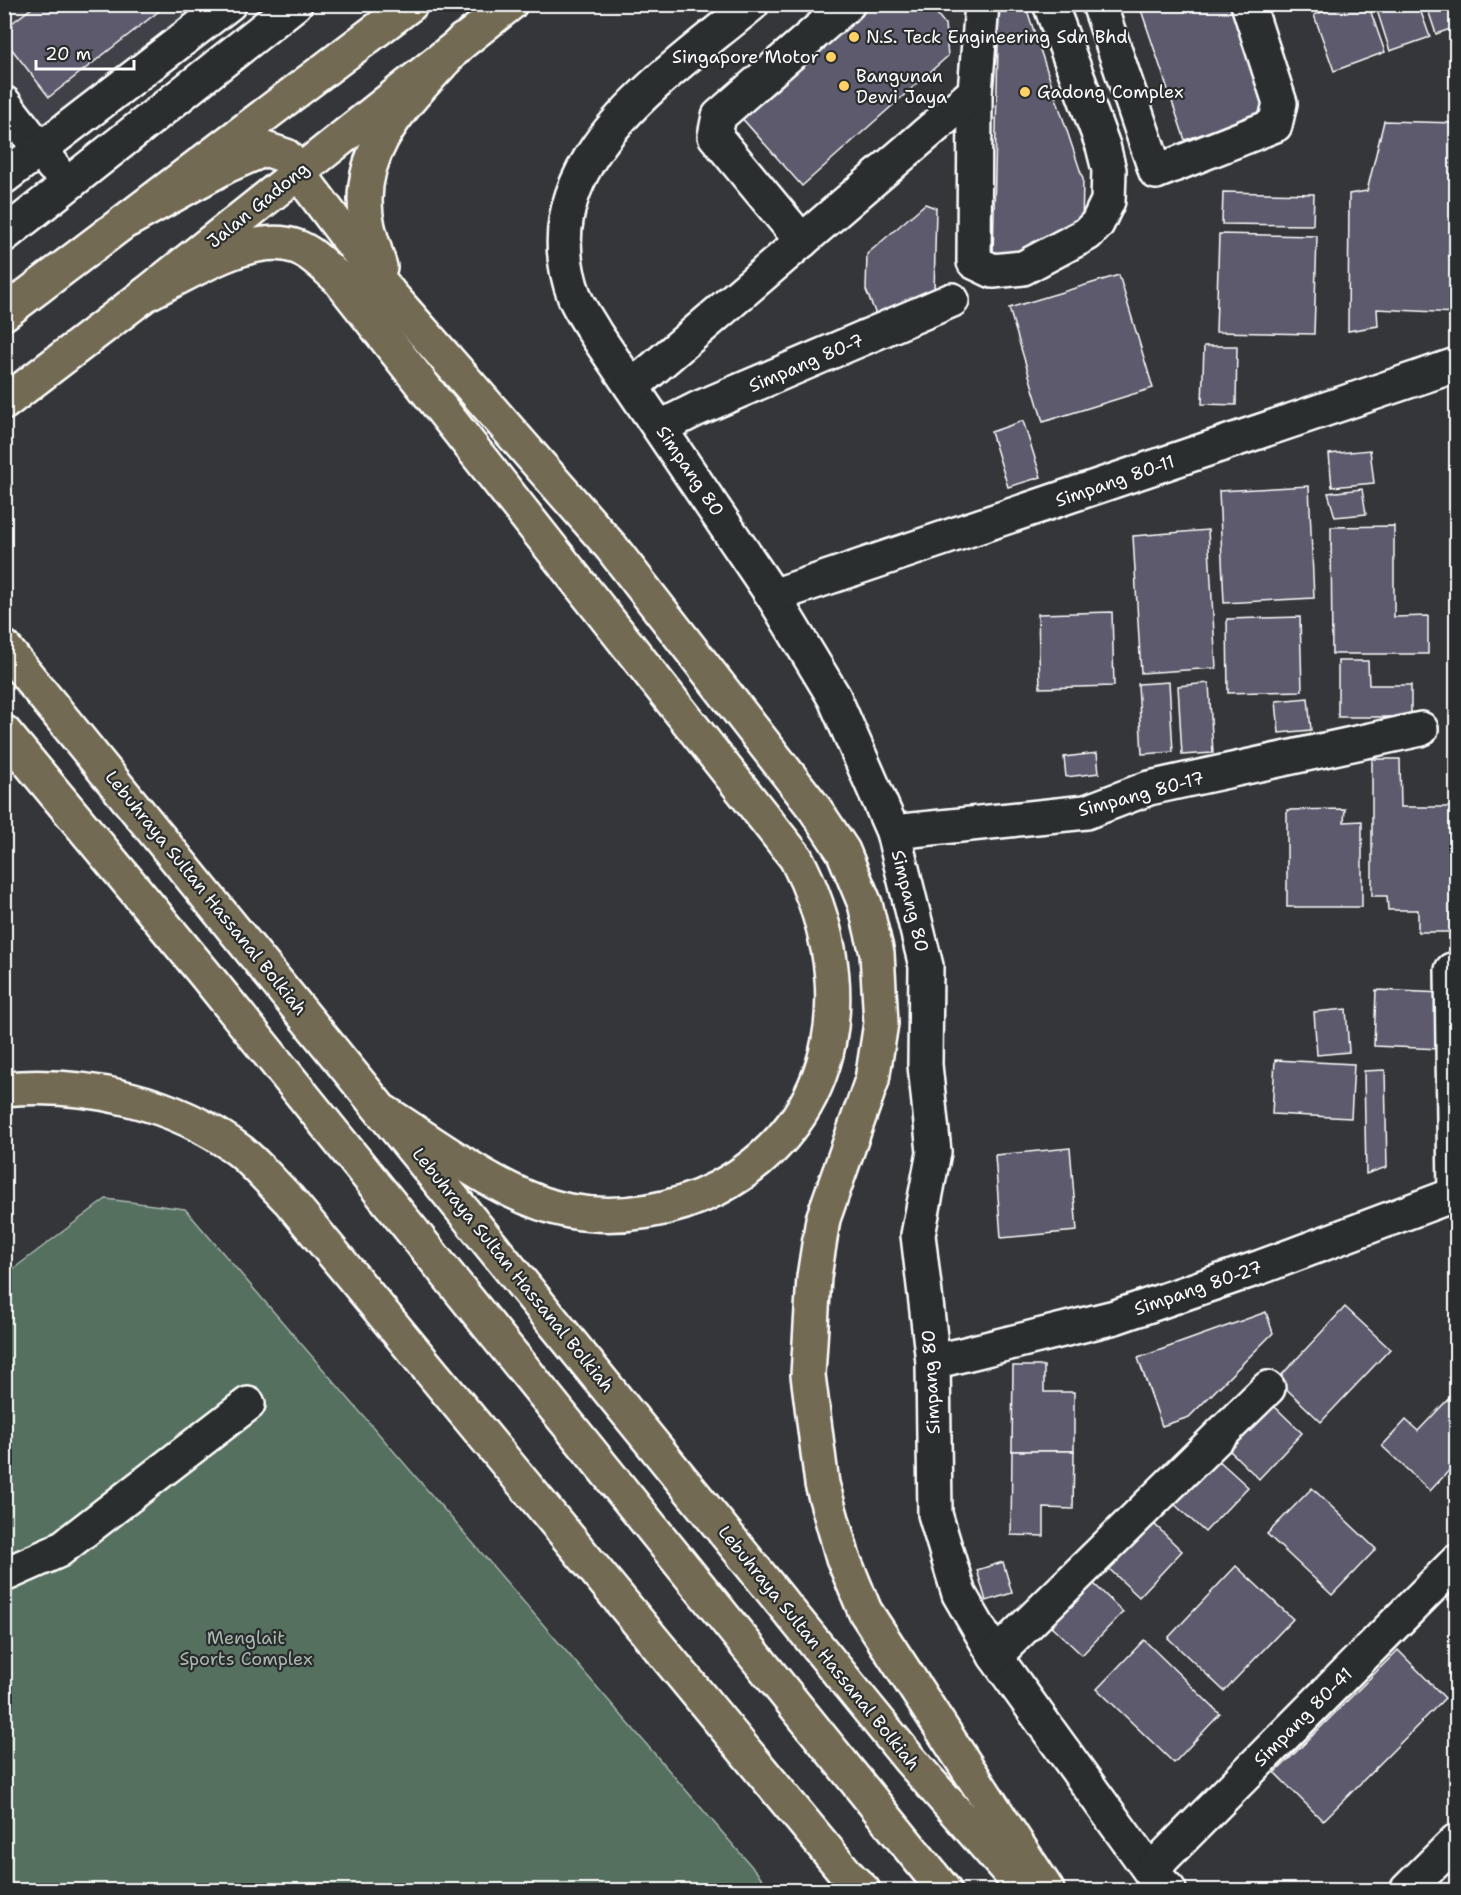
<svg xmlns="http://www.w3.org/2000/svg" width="1461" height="1895" font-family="'Shantell Sans',sans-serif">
  <rect width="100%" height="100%" fill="#34363a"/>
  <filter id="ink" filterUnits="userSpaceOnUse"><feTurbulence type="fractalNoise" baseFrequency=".0167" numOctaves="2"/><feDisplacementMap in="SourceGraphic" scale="12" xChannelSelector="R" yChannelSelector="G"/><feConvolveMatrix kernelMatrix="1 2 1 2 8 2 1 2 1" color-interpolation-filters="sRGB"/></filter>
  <g filter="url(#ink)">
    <polygon fill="#404149" points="5,5 251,5 5,193"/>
    <polygon fill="#55705f" stroke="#aab8af" stroke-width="1.5" points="106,1199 185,1209 772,1890 5,1890 5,1275"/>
    <g fill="#5b5a6c" stroke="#fff" stroke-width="1.5">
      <polygon points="37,4 168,4 49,97 4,39 4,29"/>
      <polygon points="866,4 929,4 945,24 948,56 802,186 740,116"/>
      <polygon points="999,4 1025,4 1083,179 1082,230 1028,259 993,255"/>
      <polygon points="1139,4 1234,4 1269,111 1185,140"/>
      <polygon points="1342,4 1368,4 1385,52 1334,71 1314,15"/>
      <polygon points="1375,4 1418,4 1430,37 1390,51"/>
      <polygon points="1426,4 1456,4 1456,27 1436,34"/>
      <polygon points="1384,121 1456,123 1456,182 1449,256 1456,257 1456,313 1377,309 1378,326 1348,331 1349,194 1367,191"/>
      <polygon points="1223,192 1314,194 1313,225 1222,224"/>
      <polygon points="925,204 936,208 934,293 879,322 866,290 867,254"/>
      <polygon points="1219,234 1317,236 1314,334 1216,332"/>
      <polygon points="1119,275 1153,388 1043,422 1009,308"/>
      <polygon points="1204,346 1237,346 1236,405 1202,404"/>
      <polygon points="1023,421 1041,477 1008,487 991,432"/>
      <polygon points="1370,450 1374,483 1332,487 1329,454"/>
      <polygon points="1309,486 1314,598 1224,603 1219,491"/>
      <polygon points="1362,489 1366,514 1335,517 1328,493"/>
      <polygon points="1394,526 1394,617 1428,616 1428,654 1332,654 1331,527"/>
      <polygon points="1208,530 1216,668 1141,673 1133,536"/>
      <polygon points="1112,612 1114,686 1040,688 1038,614"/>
      <polygon points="1300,617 1302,691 1228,693 1227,619"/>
      <polygon points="1338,661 1368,661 1369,685 1411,685 1411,717 1338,717"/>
      <polygon points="1169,682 1173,752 1142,754 1138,684"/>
      <polygon points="1209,683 1213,753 1182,755 1178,686"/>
      <polygon points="1308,698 1311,730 1279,733 1276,701"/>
      <polygon points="1097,753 1099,773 1066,777 1064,757"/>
      <polygon points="1372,759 1400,759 1401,807 1456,807 1456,932 1418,932 1418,910 1388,910 1387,896 1372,896"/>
      <polygon points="1345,809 1344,822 1362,821 1362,907 1287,907 1287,810"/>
      <polygon points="1376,990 1443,993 1440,1049 1374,1046"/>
      <polygon points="1346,1009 1349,1052 1317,1055 1314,1012"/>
      <polygon points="1275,1060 1354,1064 1351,1118 1272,1114"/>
      <polygon points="1385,1070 1387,1167 1366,1174 1364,1071"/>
      <polygon points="1070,1148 1077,1231 1001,1238 995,1155"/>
      <polygon points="1345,1307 1390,1349 1321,1422 1277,1380"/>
      <polygon points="1266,1312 1273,1333 1189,1417 1162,1426 1138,1358"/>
      <polygon points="1013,1366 1044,1366 1044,1392 1074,1392 1074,1451 1012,1451"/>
      <polygon points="1456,1391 1456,1463 1430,1491 1382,1446 1406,1420 1418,1431"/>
      <polygon points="1271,1403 1302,1433 1259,1479 1228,1449"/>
      <polygon points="1012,1451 1074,1451 1073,1509 1044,1508 1044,1536 1011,1535"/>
      <polygon points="1216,1458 1248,1487 1205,1532 1173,1503"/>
      <polygon points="1312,1488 1376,1549 1332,1595 1267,1534"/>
      <polygon points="1150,1520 1182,1551 1139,1597 1106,1566"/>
      <polygon points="1003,1562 1012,1593 986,1601 977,1570"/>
      <polygon points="1236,1566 1293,1619 1224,1691 1168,1638"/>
      <polygon points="1091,1581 1123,1612 1082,1655 1050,1625"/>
      <polygon points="1456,1589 1456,1608 1447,1598"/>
      <polygon points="1144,1640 1220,1714 1174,1763 1097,1689"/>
      <polygon points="1398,1650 1445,1698 1323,1821 1275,1773"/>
    </g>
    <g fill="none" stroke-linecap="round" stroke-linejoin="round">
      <defs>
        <g id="minor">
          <path d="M752,4C665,77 524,165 575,298C580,310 589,322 595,333L773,596L834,697L893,832L926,966L925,1065L934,1152L918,1235L933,1362L935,1514L959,1594L995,1656L1150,1871L1169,1890"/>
          <polyline points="982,4 975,92 974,262 993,271 1023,268 1087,234 1097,224 1108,201 1109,170 1103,146 1050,4"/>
          <polyline points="1099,4 1156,172 1275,125 1280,103 1248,4"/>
          <polyline points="4,103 53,166"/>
          <polyline points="4,177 229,4"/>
          <polyline points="4,235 295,4"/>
          <polyline points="802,241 715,136 719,116 848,4"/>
          <polyline points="632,387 975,92"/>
          <polyline points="661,427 697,409 952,300"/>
          <polyline points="773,596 1456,365"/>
          <polyline points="893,832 1086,812 1149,788 1421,729"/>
          <polyline points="1452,970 1455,1194"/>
          <polyline points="933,1362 1115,1317 1261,1267 1456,1194"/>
          <polyline points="4,1575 58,1551 248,1404"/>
          <polyline points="995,1656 1268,1388"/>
          <polyline points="1150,1871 1456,1562"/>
          <polyline points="1407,1890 1456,1841"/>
        </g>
        <g id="major">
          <polyline points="4,313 411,4"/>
          <polyline points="4,403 146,294 510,4"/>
          <path d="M4,1089C85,1082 175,1101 240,1151C257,1165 273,1184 289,1200L860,1890"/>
        </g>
        <g id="highway">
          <polyline points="128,220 226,166 265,149 286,156 389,293 612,548 815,809 843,851 865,904 877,953 881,1023 872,1080 823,1219 814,1277 808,1375 822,1484 843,1558 865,1611 1047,1890"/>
          <path d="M380,267C376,254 371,240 368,227C350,146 415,95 463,40"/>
          <path d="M146,294C187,275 252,230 297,247C313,253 325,267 338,278L796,858C859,978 846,1119 718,1188C674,1211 619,1220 569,1211C506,1199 440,1147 386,1113"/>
          <polyline points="4,647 910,1760 1025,1890"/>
          <polyline points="4,732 204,973 944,1890"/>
          <polyline points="851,1879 863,1890"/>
        </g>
      </defs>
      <use href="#minor" stroke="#fff" stroke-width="38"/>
      <use href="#major" stroke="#fff" stroke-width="38"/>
      <use href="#highway" stroke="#fff" stroke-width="38"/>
      <use href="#minor" stroke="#2a2d2e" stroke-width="33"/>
      <use href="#major" stroke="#736b52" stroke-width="33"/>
      <use href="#highway" stroke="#736b52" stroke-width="33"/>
    </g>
  </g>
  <g fill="#ffd166" stroke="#2a2d2e" stroke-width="2">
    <circle cx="854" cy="37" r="6"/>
    <circle cx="831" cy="57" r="6"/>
    <circle cx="844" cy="86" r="6"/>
    <circle cx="1025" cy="92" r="6"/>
  </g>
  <g text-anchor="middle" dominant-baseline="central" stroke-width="4.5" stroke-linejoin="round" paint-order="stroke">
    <g font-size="18" fill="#fff" stroke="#2a2d2e" text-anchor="start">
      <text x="866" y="37">N.S. Teck Engineering Sdn Bhd</text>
      <text x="819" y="57" text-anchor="end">Singapore Motor</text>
      <text x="856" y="76">Bangunan<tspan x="856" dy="21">Dewi Jaya</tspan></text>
      <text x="1037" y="92">Gadong Complex</text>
    </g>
    <g font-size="18" fill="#fff" stroke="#2a2d2e">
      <text transform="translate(258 205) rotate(-39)">Jalan Gadong</text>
      <text transform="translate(806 363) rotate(-23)">Simpang 80-7</text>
      <text transform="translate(690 471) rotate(56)">Simpang 80</text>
      <text transform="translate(1115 481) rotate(-19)">Simpang 80-11</text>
      <text transform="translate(1141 794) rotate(-15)">Simpang 80-17</text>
      <text transform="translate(206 893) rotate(51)">Lebuhraya Sultan Hassanal Bolkiah</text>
      <text transform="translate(910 901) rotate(76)">Simpang 80</text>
      <text transform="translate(513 1270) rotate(51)">Lebuhraya Sultan Hassanal Bolkiah</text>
      <text transform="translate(1198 1288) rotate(-19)">Simpang 80-27</text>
      <text transform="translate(931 1382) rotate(-93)">Simpang 80</text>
      <text transform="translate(819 1648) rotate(51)">Lebuhraya Sultan Hassanal Bolkiah</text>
      <text transform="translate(1303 1717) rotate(-45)">Simpang 80-41</text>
    </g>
    <g font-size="18" fill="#aab8af" stroke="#2a2d2e">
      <text x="246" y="1638">Menglait<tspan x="246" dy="21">Sports Complex</tspan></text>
    </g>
  </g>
  <rect width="1461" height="1895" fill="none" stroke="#2a2d2e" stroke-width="24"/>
  <rect x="12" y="12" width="1437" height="1871" fill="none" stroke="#fff" stroke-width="2" filter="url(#ink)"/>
  <path d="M36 60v9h98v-9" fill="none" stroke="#ffffff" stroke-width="3"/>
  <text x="45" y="60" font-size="18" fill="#ffffff" stroke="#2a2d2e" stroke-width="4.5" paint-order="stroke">20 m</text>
</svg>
